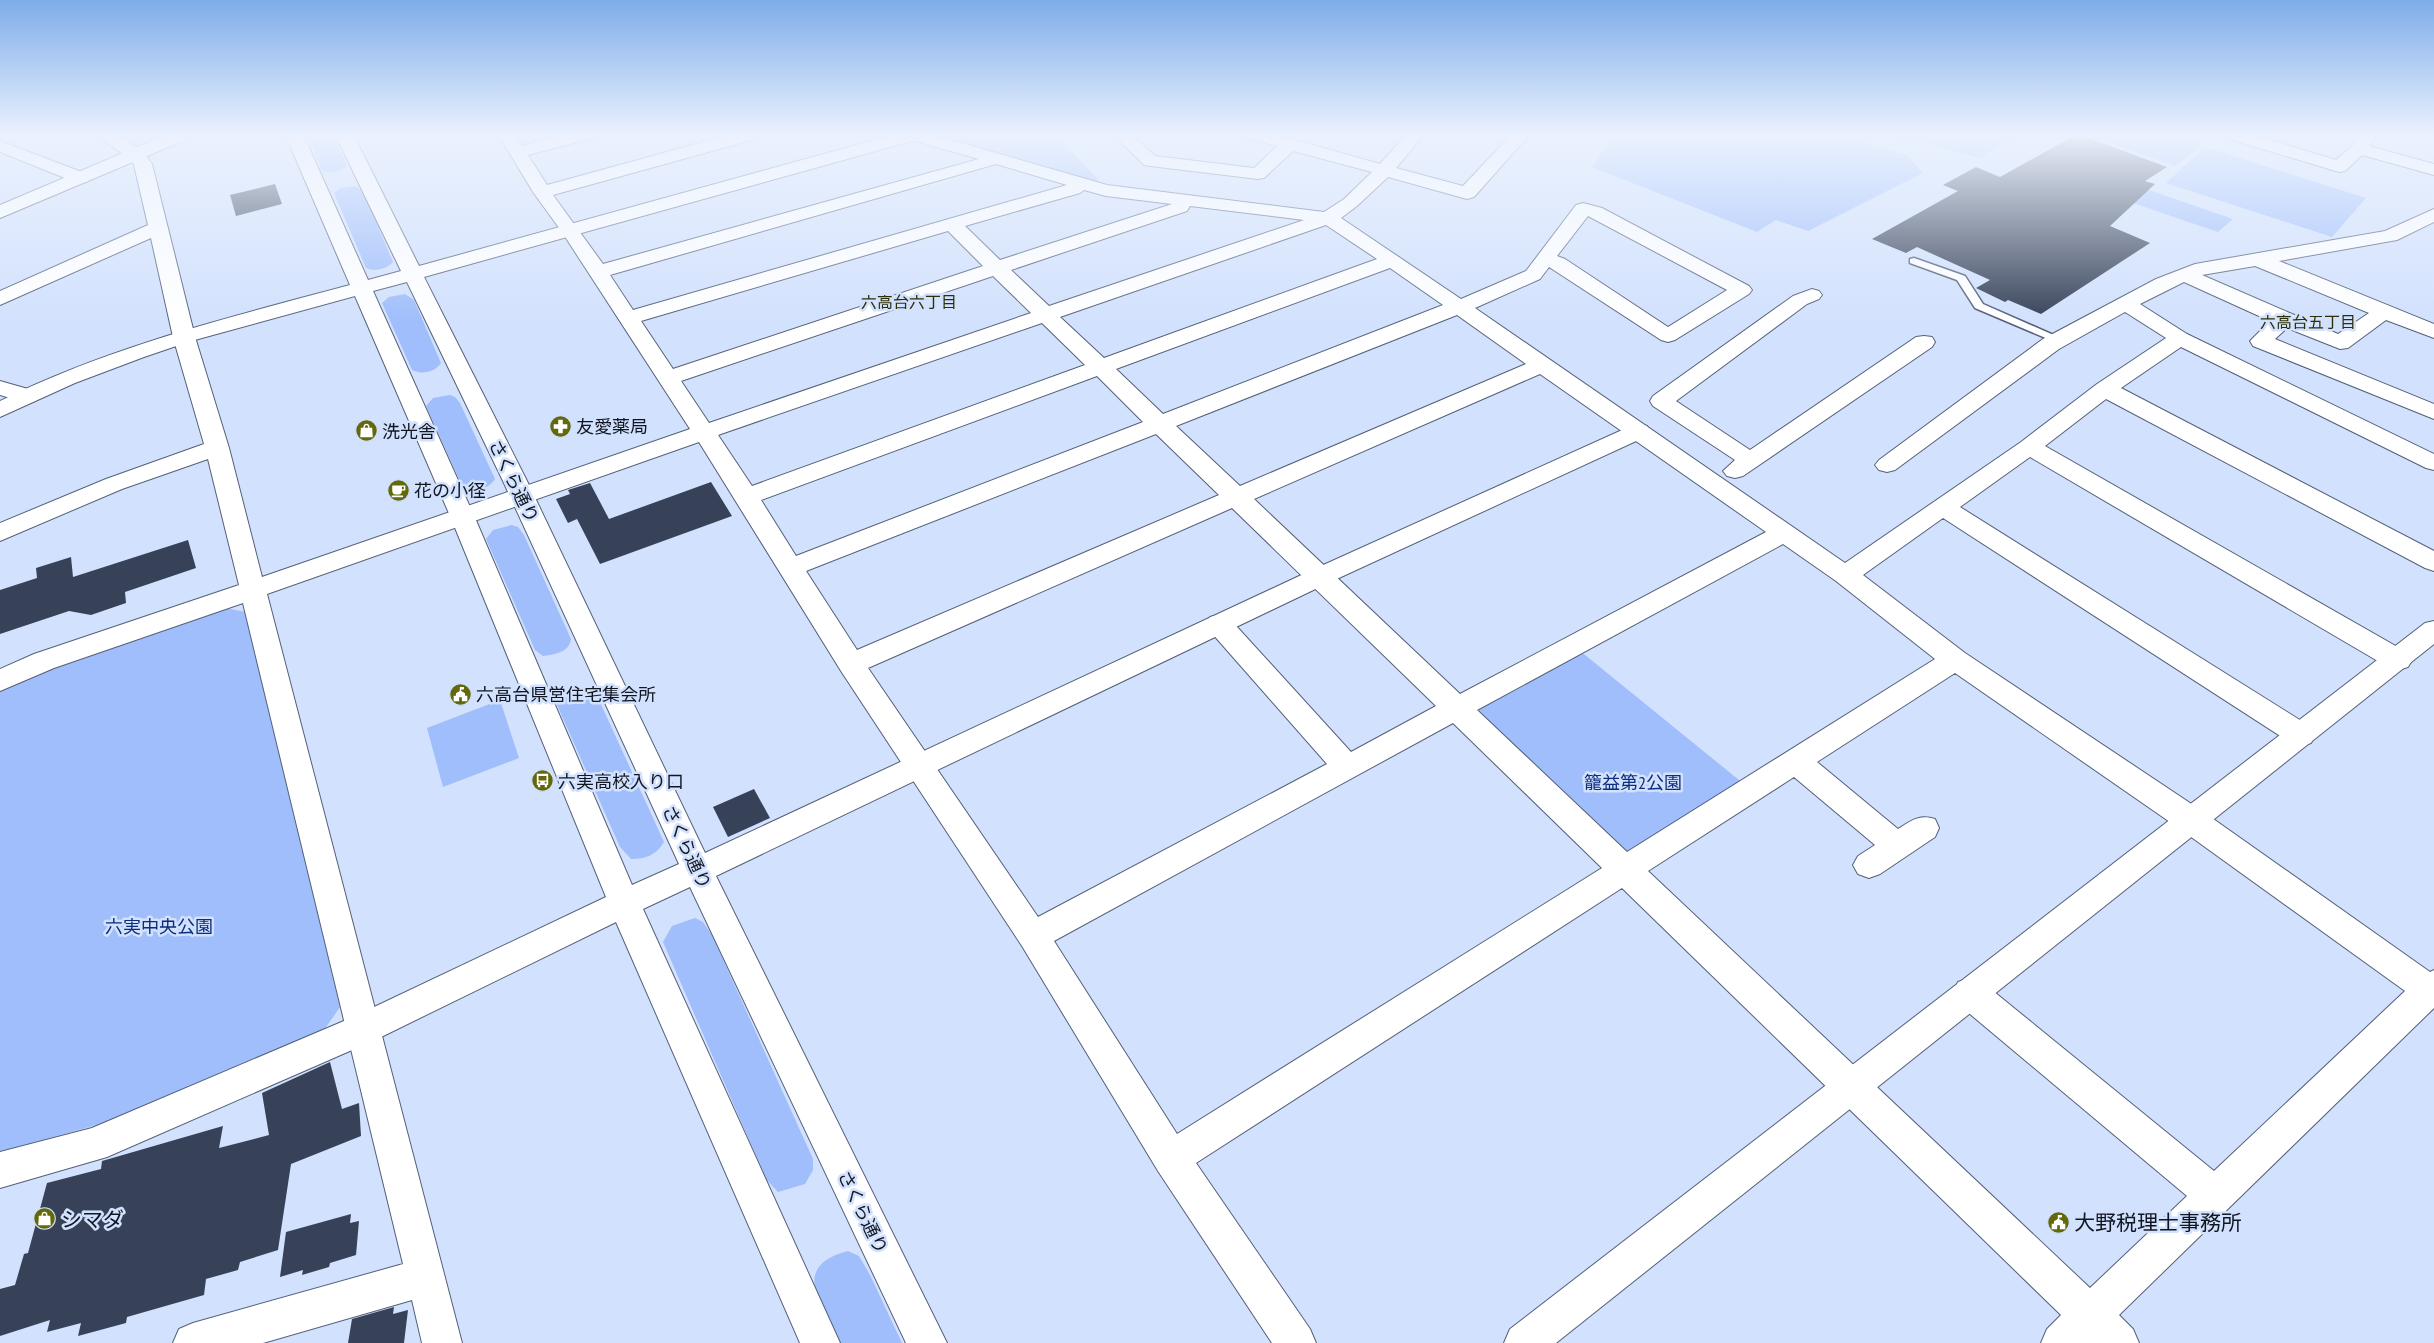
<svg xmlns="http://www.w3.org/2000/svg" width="2434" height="1343" font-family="'PT Sans Narrow','Noto Sans JP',sans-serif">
  <rect width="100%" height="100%" fill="#d2e1fd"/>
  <g fill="#9fbefb">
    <path d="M307,134H333L347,166C340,172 330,174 322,171Z"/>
    <polygon points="929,134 1054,134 1098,179 1094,184"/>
    <polygon points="1615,134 1837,134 1907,155 1923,173 1808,231 1776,220 1757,232 1592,167"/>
    <polygon points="1891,134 2021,134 1979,158"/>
    <polygon points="2084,134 2167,134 2202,145 2175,166"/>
    <polygon points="2205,147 2366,198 2332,237 2166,183"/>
    <path d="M355,186L363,191L393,262C387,269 375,272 366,268L334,193L341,188Z"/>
    <polygon points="2140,187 2233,219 2218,232 2124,200"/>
    <path d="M405,294L414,300L441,363C435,372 422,375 412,370L382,303L389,297Z"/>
    <path d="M450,395L455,397L460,403L495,479C489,488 481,489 471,491L463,488L426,406L433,398Z"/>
    <path d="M512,525L518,527L524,535L571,639C569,653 555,654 543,656L535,650L486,539L493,530Z"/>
    <polygon points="225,608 246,612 340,1007 324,1030 100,1124 0,1152 0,688 49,669"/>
    <polygon points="1574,646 1750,789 1624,869 1457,709"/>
    <path d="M585,688L593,691L599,700L664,842C656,855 646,859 631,859L620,847L557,705L565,693Z"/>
    <polygon points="500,700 519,758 443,787 427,728"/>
    <polygon points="695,918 703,922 712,935 813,1159 813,1170 805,1184 778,1192 766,1179 663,942 672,926"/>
    <path d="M848,1251L859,1256L870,1275L902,1343H839C822,1305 789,1266 848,1251Z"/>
  </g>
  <g fill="#374259">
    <polygon points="2077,134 2167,167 2145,181 2155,184 2110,226 2150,243 2041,314 2008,300 2005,302 1976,288 1990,280 1917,247 1906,253 1872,239 1958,191 1943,185 1976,167 2000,177"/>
    <polygon points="275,184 282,204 236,216 230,195"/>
    <polygon points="711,482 732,516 600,564 577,519 568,523 556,499 570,494 568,490 590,483 609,519"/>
    <polygon points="188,540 196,568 125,592 126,603 91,615 69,611 0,634 0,590 37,578 36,568 71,557 73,577"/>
    <polygon points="754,789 770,818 728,837 713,807"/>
    <polygon points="330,1062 342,1109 359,1103 361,1136 291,1164 278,1250 240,1262 238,1270 206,1279 204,1295 127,1317 126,1323 78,1336 81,1323 47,1332 50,1320 0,1336 0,1289 15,1285 24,1254 28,1253 47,1183 101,1169 102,1161 223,1126 219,1148 269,1135 262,1093"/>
    <polygon points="351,1214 350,1223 359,1221 356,1255 330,1263 329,1267 302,1275 303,1270 280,1277 286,1232"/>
    <polygon points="394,1307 393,1314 408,1310 404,1343 348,1343 352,1319"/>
  </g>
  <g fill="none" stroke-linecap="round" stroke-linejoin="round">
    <defs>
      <polygon id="lane" points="1914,258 1965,276 1983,304 2065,340 2059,343 2055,342 1975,308 1957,280 1910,263 1910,259"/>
      <g id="street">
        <path d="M94,134H115L142,151L152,164L195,337L229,448L262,577L690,429L562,232L533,192L498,134H515L522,146L566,134H595L593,138L528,155L547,185L732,134H761L759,138L553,195L603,264L979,159L904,138L902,134H930L1107,185L1324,212L1344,199L1372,172L1293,151L1264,178L1258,179L1150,166L1144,165L1113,134H1131L1155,156L1254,168L1277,146L1247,138L1245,134H1274L1380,164L1407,134H1425L1396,168L1463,186L1512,134H1530L1474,197L1467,199L1388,177L1357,206L1341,218L1461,299L1526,271L1576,205L1583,203L1602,208L1749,286L1752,290L1749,294L1675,340L1668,342L1661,340L1549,267L1540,279L1475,308L1845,563L2021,442L2097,384L2166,338L2125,312L2059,349L1895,470L1887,472L1879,470L1875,465L1879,460L2043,339L2156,279L2195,264L2385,231L2434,209V222L2397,240L2279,261L2434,324V338L2386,320L2348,348L2340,349L2287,328L2275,339L2434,404V419L2253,346L2250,341L2270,321L2184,282L2140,304L2187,334L2434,454V470L2426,468L2181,347L2121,388L2434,551V571L2425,568L2106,399L2045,446L2408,653L2412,660L2408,667L2398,670L2388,667L2030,457L1960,507L2311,727L2315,735L2311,743L2301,746L2291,743L1943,518L1863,575L1965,653L2202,811L2430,972L2434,970V1008L2119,1315L2133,1329L2139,1343H2041L2047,1329L2061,1315L1622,888L1196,1163L1310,1329L1316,1343H1272L1158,1171L1022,946L841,671L699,442L267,594L462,1343H422L412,1300L263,1343H173L179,1329L193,1323L403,1264L243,603L54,668L0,691V669L34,654L239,585L208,459L122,489L0,541V523L106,479L204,444L173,337L151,238L0,305V291L148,225L134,165L130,159ZM996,164L1067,185L633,310L610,275ZM1084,190L1106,196L1172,204L1000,260L965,226L1080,193ZM1190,206L1304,220L1049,306L1011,270L1187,211ZM1588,216L1727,290L1668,327L1565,259L1557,256ZM1326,225L1377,259L1104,358L1060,317ZM948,231L983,266L673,369L641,321ZM2255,266L2369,313L2338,334L2202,275ZM1390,268L1443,305L1163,414L1116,369ZM993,276L1031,313L709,423L681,381ZM1457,315L1526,364L1240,486L1176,426ZM1042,323L1085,365L752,486L718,435ZM1540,374L1766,532L1460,694L1254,499ZM1097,376L1143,422L796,556L761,500ZM1156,434L1219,495L857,650L806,571ZM1232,508L1436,706L1351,752L1228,617L1219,615L1210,617L1206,624L1210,631L1327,764L1038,917L868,668ZM1783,544L1836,581L1935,659L1627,852L1477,710ZM1955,673L2180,829L2405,991L2214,1171L1982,982L1970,978L1958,982L1953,993L1958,1004L2187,1196L2090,1288L1648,871L1794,777L1875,845L1858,856L1853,865L1858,874L1869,878L1880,874L1935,837L1939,828L1935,819C1919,814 1911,821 1898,829L1817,762ZM1453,723L1602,868L1177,1134L1054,941Z"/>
        <polygon points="2224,134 2251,134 2336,160 2353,145 2360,134 2377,134 2369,146 2434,164 2434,175 2362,155 2345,171 2339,172 2226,138"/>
        <polygon points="0,141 87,174 90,178 87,182 75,182 0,152"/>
        <polygon points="1812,289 1819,291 1822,295 1819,299 1807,304 1676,401 1750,450 1916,337 1924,336 1932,337 1935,342 1932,347 1743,476 1735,478 1727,476 1723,471 1735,460 1653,406 1650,401 1653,396 1793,296"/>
        <polygon points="0,381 35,391 38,396 35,401 27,403 0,395"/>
      </g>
      <g id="secondary">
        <polygon points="168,134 192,134 190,138 0,218 0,205"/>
        <path d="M285,134H303L368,280L401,271L335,134H353L419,266L896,134L922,135L919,139L424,277L527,481L705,853L1310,571L1631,426L1639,424L1647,426L1650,431L1647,436L1328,583L716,876L947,1343H906L690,887L643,909L840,1343H800L616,922L375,1040L107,1157L0,1188V1152L92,1128L351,1018L606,897L451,518L355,296L191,341L144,357L75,383L0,417V401C111,346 231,317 350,285ZM407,282L503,481L679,864L632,885L475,518L373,291Z"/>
        <polygon points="2434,621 2434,644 1556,1343 1504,1343 1510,1329 2425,623"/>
      </g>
    </defs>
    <use href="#lane" stroke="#546078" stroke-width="3"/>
    <use href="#street" stroke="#546078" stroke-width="2"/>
    <use href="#secondary" stroke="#546078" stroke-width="2"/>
    <use href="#lane" fill="#fff" fill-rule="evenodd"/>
    <use href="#street" fill="#fff" fill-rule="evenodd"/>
    <use href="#secondary" fill="#fff" fill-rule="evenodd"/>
  </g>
  <linearGradient id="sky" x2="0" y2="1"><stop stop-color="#7eade9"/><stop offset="0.42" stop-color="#ebf2fe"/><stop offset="1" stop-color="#ebf2fe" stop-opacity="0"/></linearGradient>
  <rect width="2434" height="322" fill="url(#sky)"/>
  <defs>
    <symbol id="pharmacy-disc" viewBox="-11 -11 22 22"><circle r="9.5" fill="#63690b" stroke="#d2e1fd"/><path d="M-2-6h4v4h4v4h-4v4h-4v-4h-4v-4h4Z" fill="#fff"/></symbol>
    <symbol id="shop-disc" viewBox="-11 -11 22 22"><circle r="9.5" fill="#63690b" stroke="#d2e1fd"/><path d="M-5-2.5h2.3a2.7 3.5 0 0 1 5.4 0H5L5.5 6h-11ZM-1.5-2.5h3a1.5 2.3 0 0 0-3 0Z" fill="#fff"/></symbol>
    <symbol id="cafe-disc" viewBox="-11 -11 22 22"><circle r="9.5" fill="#63690b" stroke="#d2e1fd"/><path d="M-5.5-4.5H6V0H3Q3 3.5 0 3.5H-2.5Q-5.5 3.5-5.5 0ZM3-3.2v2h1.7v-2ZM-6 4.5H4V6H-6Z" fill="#fff"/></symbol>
    <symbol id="civic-disc" viewBox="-11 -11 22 22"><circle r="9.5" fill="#63690b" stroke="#d2e1fd"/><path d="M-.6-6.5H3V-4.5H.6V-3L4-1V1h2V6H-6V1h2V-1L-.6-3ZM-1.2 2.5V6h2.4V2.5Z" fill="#fff"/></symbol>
    <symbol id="bus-disc" viewBox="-11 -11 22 22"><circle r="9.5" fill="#63690b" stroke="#d2e1fd"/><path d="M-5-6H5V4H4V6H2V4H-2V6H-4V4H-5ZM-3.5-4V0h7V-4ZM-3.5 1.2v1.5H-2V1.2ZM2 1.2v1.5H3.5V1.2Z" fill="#fff"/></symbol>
  </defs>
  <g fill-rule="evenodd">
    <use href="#pharmacy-disc" x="548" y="414" width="25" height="25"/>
    <use href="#shop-disc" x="354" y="418" width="25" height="25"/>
    <use href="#cafe-disc" x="386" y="478" width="25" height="25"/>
    <use href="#civic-disc" x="448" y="682" width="25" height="25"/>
    <use href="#bus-disc" x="530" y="768" width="25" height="25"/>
    <use href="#shop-disc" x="32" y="1206" width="25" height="25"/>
    <use href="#civic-disc" x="2046" y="1210" width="25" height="25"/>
  </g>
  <g text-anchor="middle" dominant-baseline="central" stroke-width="5" stroke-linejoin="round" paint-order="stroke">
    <g font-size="16" fill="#2d3006" stroke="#d2e1fd">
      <text x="909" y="302">六高台六丁目</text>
      <text x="2308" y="322">六高台五丁目</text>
    </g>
    <g font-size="18" fill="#111620" stroke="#d2e1fd" text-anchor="start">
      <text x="576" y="426">友愛薬局</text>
      <text x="382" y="431">洗光舎</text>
      <text x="414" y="490">花の小径</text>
      <text x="476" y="694">六高台県営住宅集会所</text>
      <text x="558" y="781">六実高校入り口</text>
    </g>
    <g font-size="18" fill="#111620" stroke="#d2e1fd">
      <text transform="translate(514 481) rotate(64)">さくら通り</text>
      <text transform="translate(687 847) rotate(65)">さくら通り</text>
      <text transform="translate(863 1212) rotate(64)">さくら通り</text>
    </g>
    <g font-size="18" fill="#0d2d7e" stroke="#d2e1fd">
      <text x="1633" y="782">籠益第2公園</text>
      <text x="159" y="926">六実中央公園</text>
    </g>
    <g font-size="21" fill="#111620" stroke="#d2e1fd" text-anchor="start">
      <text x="61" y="1219">シマダ</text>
      <text x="2074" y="1222">大野税理士事務所</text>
    </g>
  </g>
</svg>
